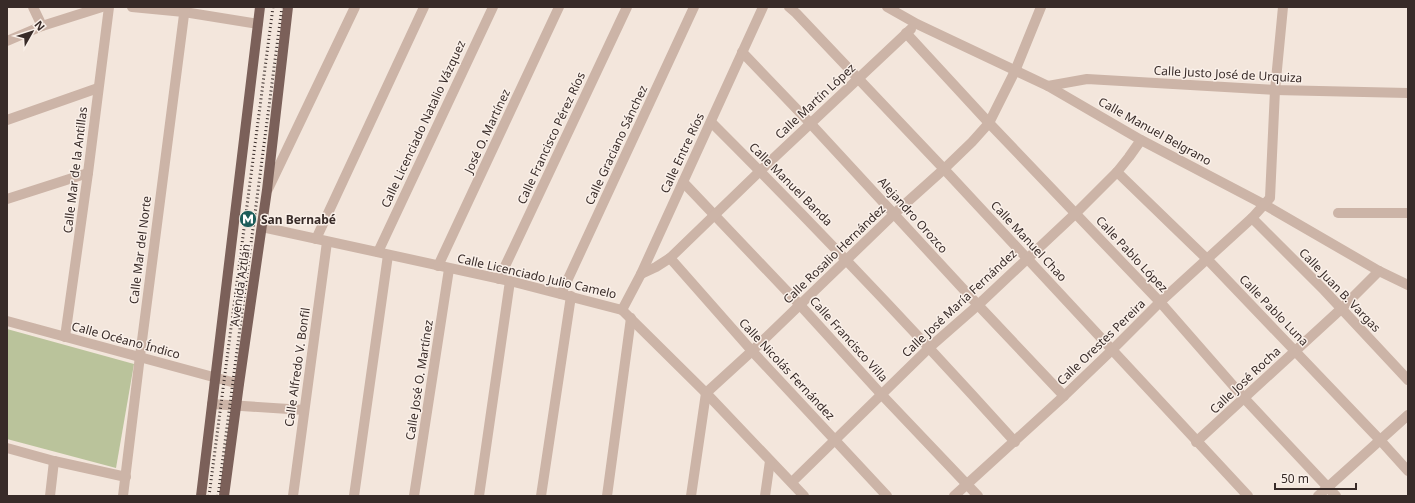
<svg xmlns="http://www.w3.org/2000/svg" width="1415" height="503" font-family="'Noto Sans',sans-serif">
  <rect width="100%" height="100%" fill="#f3e6dc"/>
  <polygon fill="#bac39b" points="7,329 134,364 116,468 7,439"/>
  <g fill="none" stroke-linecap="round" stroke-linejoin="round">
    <g stroke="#ccb4a7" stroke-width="10">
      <polyline points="33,7 42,26"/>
      <polyline points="132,7 184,12 258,24"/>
      <polyline points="789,7 796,13 944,169 1248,496"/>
      <polyline points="887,7 917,24 1048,86 1141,140 1265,205 1379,271 1408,285"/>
      <polyline points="906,33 989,123 1160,302 1244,398 1336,496"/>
      <polyline points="7,41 42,26 102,7"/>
      <polyline points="742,52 810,123 978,305 1064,396"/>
      <polyline points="1048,86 1087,79 1275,90 1408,93"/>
      <polyline points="7,120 98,88"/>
      <path d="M711,122C815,226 916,332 1015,442"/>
      <polyline points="1117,172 1208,260 1380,440 1408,471"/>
      <polyline points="683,182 800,305 881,394 978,496"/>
      <polyline points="268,189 355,7"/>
      <polyline points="7,199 88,173"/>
      <polyline points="1338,213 1408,213"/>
      <polyline points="1252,218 1324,290 1408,380"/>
      <polyline points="262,227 510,281 622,310 706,393 804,496"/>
      <polyline points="316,239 424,7"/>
      <polyline points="378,252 493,7"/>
      <polyline points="670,258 752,351 887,496"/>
      <polyline points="438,266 559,7"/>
      <polyline points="641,274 656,267 670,258 760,171 911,29"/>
      <polyline points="499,279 627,7"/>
      <polyline points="561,294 694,7"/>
      <polyline points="622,310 641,274 763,7"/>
      <polyline points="7,321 239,384"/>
      <polyline points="65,337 88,173 109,7"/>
      <polyline points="212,404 304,410"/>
      <polyline points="1196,442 1341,309 1379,271"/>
      <polyline points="7,448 54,461 126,477"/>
      <polyline points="792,482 930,347 978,305 1076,213 1117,172 1129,157 1141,140"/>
      <polyline points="50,496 54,461"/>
      <polyline points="123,496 140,356 185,7"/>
      <polyline points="293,496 327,242"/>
      <polyline points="354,496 388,255"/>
      <polyline points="414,496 449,269"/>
      <polyline points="479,496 510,281"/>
      <polyline points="541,496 571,296"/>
      <polyline points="607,496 631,318"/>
      <polyline points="691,496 706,393 752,351 895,213 944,169 972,142 989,123 1015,71 1041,7"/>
      <polyline points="765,496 770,461"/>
      <polyline points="954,496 1064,396 1112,350 1160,302 1252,218 1270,198 1275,90 1283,7"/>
      <polyline points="1318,496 1408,415"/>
    </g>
    <g stroke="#7b6059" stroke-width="10">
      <polyline points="201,496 260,7"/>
      <polyline points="224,496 239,384 267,190 288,7"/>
    </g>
    <g stroke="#382b28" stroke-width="3" stroke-dasharray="1 3" stroke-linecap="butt">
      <polyline points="209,496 273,7"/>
      <polyline points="218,496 282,7"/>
    </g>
  </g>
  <defs>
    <symbol id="metro-disc" viewBox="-11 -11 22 22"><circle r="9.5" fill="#1c5c59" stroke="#faf0e9"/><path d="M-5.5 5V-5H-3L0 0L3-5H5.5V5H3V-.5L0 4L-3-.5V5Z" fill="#fff"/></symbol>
  </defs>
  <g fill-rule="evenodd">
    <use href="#metro-disc" x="238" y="209" width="20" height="20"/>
  </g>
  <g text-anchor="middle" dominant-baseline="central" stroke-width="3" stroke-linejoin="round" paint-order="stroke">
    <g font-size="12" fill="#382b28" stroke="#faf0e9">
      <text transform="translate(1228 74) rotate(3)">Calle Justo José de Urquiza</text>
      <text transform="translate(815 101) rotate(-43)">Calle Martín López</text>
      <text transform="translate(423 124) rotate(-65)">Calle Licenciado Natalio Vázquez</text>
      <text transform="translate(487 131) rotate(-65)">José O. Martínez</text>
      <text transform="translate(1155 131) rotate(29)">Calle Manuel Belgrano</text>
      <text transform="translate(551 138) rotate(-65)">Calle Francisco Pérez Ríos</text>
      <text transform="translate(616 145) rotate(-65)">Calle Graciano Sánchez</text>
      <text transform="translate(682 153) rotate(-65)">Calle Entre Ríos</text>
      <text transform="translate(75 170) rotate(-83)">Calle Mar de la Antillas</text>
      <text transform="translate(791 184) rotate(45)">Calle Manuel Banda</text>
      <text transform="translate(913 215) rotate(48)">Alejandro Orozco</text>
      <text transform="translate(1029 241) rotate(47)">Calle Manuel Chao</text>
      <text transform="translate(140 250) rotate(-83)">Calle Mar del Norte</text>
      <text transform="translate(834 254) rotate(-44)">Calle Rosalio Hernández</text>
      <text transform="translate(1132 254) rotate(47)">Calle Pablo López</text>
      <text transform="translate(537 276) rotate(13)">Calle Licenciado Julio Camelo</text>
      <text transform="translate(240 285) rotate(-82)">Avenida Aztlán</text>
      <text transform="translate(1340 290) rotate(46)">Calle Juan B. Vargas</text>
      <text transform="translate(959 303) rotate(-43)">Calle José María Fernández</text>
      <text transform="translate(1274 310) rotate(46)">Calle Pablo Luna</text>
      <text transform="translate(849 339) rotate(48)">Calle Francisco Villa</text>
      <text transform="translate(126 340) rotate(15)">Calle Océano Índico</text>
      <text transform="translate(1101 342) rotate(-44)">Calle Orestes Pereira</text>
      <text transform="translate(297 367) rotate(-82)">Calle Alfredo V. Bonfil</text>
      <text transform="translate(787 369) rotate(47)">Calle Nicolás Fernández</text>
      <text transform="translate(419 380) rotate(-81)">Calle José O. Martínez</text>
      <text transform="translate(1245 380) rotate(-43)">Calle José Rocha</text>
    </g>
    <g font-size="12" font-weight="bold" fill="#382b28" stroke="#faf0e9" text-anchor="start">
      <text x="261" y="219">San Bernabé</text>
    </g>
  </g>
  <rect width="1415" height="503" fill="none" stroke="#382b28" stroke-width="16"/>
  <g transform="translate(32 32) rotate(51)" stroke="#faf0e9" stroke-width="3" paint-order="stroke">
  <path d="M0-3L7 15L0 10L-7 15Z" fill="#382b28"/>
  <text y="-6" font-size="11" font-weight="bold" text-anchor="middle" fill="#382b28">N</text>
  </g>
  <path d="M1275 483v6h81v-6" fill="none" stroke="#382b28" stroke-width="2"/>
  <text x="1281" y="483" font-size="12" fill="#382b28" stroke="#faf0e9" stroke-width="3" paint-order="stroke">50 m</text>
</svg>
